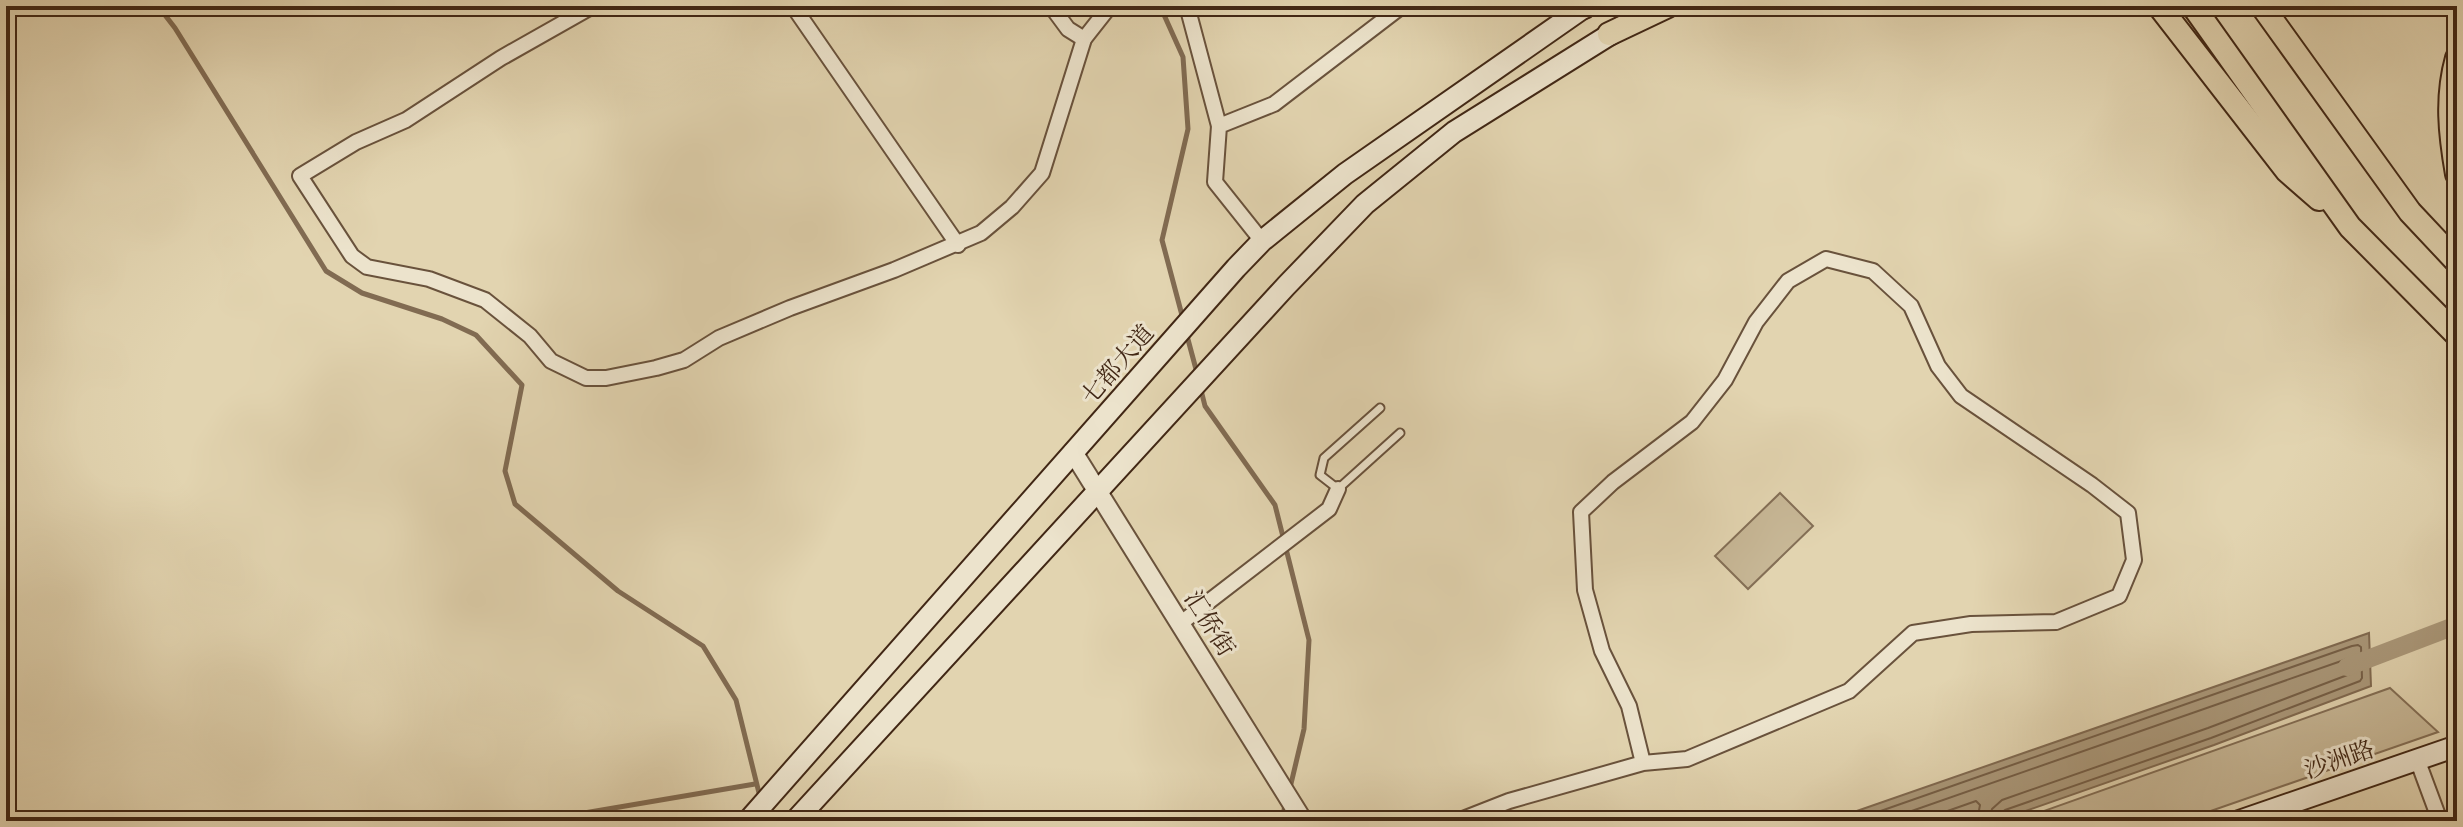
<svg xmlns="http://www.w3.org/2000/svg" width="2463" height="827" font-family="'Gentium Book Plus','Noto Serif SC',serif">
  <rect width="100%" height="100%" fill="#e2d4b0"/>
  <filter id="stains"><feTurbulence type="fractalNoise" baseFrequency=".0025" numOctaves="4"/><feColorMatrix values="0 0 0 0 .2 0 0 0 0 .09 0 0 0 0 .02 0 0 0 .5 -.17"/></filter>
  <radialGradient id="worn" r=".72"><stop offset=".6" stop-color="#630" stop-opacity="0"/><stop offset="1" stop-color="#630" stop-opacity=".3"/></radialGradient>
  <g fill="#c7b796" stroke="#846f56" stroke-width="2">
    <polygon points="1780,493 1813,526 1748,589 1715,556"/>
    <polygon points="2390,688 2438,732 2182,821 2016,821"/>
  </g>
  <polygon fill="#ab997b" stroke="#816b52" stroke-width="2" points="2369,633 2371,686 2214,745 1997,821 1828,821"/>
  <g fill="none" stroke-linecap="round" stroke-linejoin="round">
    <g stroke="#766048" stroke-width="2">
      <polyline points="1852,821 2352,646 2358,645 2361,647 2362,678 2360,681 2211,738 2005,810 2000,814 1999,821"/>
      <polyline points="1883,821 2347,659 2352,661 2352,671 2350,674 2208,728 2002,800 1992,809 1989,821"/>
      <polyline points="1919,821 1976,801 1980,805 1977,821"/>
    </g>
    <g stroke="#816b52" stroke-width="5">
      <polyline points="158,6 175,28 326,271 362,293 442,319 476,335 522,385 505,471 515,504 618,591 703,646 736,700 760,797"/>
      <polyline points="1160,6 1183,57 1188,129 1162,240 1183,319"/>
      <polyline points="1186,332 1197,373"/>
      <polyline points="1200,386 1205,406 1275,505 1309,640 1304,729 1290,788"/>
      <polyline points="765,810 769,821"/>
      <polyline points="537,821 755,784"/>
      <polyline points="1282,821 1285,805"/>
    </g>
    <polyline stroke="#ab997b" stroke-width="18" points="2347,667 2457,625"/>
    <defs>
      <polyline id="service" points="1380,408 1324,458 1320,475 1338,489 1400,433"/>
      <g id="minor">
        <polyline points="593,6 501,58 406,120 356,142 300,176 352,256 367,267 429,279 485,300 530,336 551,361 586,378 606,378 656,368 684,360 719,338 790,308 894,270 981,233 1012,207 1042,173 1084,39 1110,6"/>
        <polyline points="793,6 958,245"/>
        <polyline points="1051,6 1068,29 1084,39"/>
        <polyline points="1187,6 1219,126"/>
        <polyline points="1262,241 1215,182 1219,126 1274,104 1402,6"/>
        <polyline points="1181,623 1329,509 1338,489"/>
        <polyline points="2417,759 2440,821"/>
        <polyline points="1458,821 1509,801 1643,763 1687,759 1849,691 1913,633 1971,624 2056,622 2119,596 2134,560 2128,513 2092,485 1961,396 1938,366 1911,306 1873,271 1826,259 1788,281 1756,322 1725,380 1692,422 1613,482 1581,512 1585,590 1602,651 1629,706 1643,763"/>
      </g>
      <polyline id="tertiary" points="1073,452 1303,821"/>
      <g id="secondary">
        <polyline points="748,821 1236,268 1262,241 1345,174 1586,6"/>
        <polyline points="795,821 1286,286 1365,204 1454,132 1622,27"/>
        <polyline points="2239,821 2457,746"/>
      </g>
      <g id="primary">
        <polyline points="2159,6 2287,171 2319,199"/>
        <polyline points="2193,6 2350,227 2457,335"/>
        <polyline points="2262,6 2410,212 2457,262"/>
        <polyline points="1584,7 1585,6"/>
        <polyline points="1609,34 1668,6"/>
        <path d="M2457,58C2446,97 2450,134 2457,174"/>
      </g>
    </defs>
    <use href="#service" stroke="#69523c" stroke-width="11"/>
    <use href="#minor" stroke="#69523c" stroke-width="18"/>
    <use href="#tertiary" stroke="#69523c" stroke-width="22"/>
    <use href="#secondary" stroke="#412715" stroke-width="24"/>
    <use href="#primary" stroke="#412715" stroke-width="26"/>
    <use href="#service" stroke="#ece3cc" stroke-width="7"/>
    <use href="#minor" stroke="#ece3cc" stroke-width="14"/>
    <use href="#tertiary" stroke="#ece3cc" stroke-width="18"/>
    <use href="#secondary" stroke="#ece3cc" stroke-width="20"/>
    <use href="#primary" stroke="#e2d4b0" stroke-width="22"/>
  </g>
  <g text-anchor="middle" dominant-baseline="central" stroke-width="6" stroke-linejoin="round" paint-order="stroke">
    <g font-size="24" fill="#412715" stroke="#ece3cc">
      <text transform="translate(1117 364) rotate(-49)">七都大道</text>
      <text transform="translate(1210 623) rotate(58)">汇侨街</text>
      <text transform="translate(2339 759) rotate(-19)">沙洲路</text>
    </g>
  </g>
  <rect width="2463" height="827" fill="none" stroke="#e2d4b0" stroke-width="32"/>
  <rect x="8" y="8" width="2447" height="811" fill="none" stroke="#412715" stroke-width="4"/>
  <rect x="16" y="16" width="2431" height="795" fill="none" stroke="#412715" stroke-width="2"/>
  <rect width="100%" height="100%" filter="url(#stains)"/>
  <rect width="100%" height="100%" fill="url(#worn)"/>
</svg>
